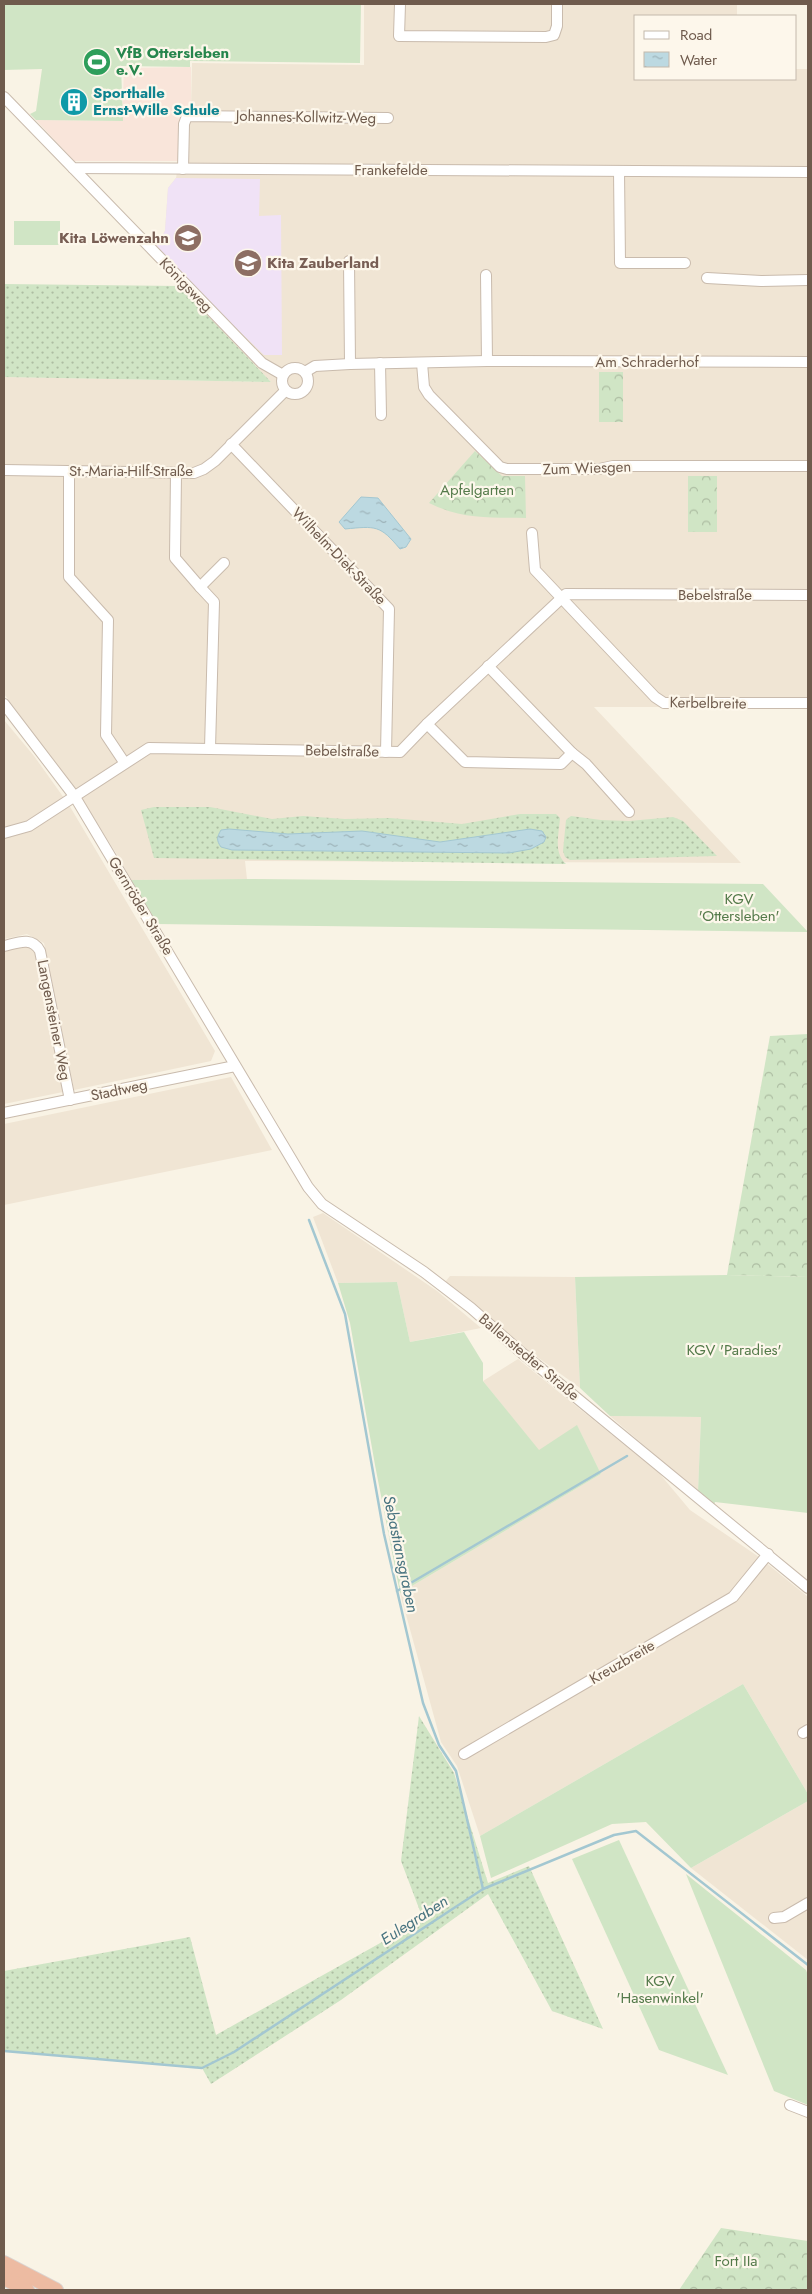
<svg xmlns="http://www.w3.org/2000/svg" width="812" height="2294" font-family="Jost,sans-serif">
  <defs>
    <pattern id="grass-dots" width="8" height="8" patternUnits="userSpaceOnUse" patternTransform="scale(1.25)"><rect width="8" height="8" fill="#d0e5c5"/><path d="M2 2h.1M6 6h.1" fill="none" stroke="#adbda2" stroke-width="1.8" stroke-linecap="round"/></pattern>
    <pattern id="forest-crowns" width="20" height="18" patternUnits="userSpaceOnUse" patternTransform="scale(1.25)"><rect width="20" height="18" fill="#d0e5c5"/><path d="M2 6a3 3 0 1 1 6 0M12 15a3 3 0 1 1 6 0" fill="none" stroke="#adbda2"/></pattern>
    <pattern id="water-ripples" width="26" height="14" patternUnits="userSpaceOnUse" patternTransform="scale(1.25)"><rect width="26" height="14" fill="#bcd9e1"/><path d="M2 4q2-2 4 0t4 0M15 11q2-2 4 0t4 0" fill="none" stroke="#9db3b9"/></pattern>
  </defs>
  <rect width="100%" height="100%" fill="#f9f3e5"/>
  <g fill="#f0e5d4">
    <polygon points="364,4 737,4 737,16 636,16 636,79 796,79 796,69 808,69 808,707 594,707 741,863 245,861 247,879 130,880 121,861 77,791 4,694 4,377 271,382 147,253 156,245 165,231 168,188 176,178 179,161 181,117 191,110 192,63 364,65"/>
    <polygon points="4,720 34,756 69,805 215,1051 211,1061 74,1090 44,943 27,934 4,939"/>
    <polygon points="25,945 35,952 63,1092 4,1104 4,950"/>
    <polygon points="231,1077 272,1150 4,1205 4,1124"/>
    <polygon points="323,1213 437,1291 481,1328 410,1342 397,1282 338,1283 313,1217"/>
    <polygon points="450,1276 575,1277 580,1388 529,1351 445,1282"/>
    <polygon points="518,1359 659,1473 690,1510 759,1557 808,1597 808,1794 743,1684 480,1836 457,1766 441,1742 400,1593 601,1474 577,1426 539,1451 483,1381"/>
    <polygon points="610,1416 701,1417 698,1492"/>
    <polygon points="808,1801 808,1960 691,1868"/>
  </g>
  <polygon fill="#f9e5da" points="191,67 191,110 181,117 179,161 74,161 36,120 122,121 124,68"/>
  <polygon fill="#f0e2f6" points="176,178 260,179 259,216 281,215 282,355 264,355 217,310 156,245 165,231 168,188"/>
  <g fill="url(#grass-dots)">
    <polygon points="4,284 179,286 271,382 4,377"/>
    <path d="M154,807H210L272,819L303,816L345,819L390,818L462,824L520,814H556L560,818C559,834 553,852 566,864L154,858L141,810Z"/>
    <polygon points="571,816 601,820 629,821 673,817 683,821 717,856 570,860 565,857 563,851 566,820"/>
    <polygon points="419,1716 454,1773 488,1883 529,1866 603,2029 552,2011 488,1894 341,2000 211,2084 202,2068 4,2051 4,1971 190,1937 216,2035 423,1919 401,1861"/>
  </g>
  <g fill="url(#forest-crowns)">
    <rect x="599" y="372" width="24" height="50"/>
    <path d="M475,451L502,476H525L526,518C488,517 464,520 429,503Z"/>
    <rect x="688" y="476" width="29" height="56"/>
    <polygon points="808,1034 808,1277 727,1275 770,1036"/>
    <polygon points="721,2228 808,2241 808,2290 679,2290"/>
  </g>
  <g fill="#d0e5c5">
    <polygon points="4,4 361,4 360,63 190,61 190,67 121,66 123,121 36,120 30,114 36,111 42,69 4,70"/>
    <rect x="14" y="221" width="46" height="24"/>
    <polygon points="247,879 763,884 808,932 157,924 130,880"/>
    <polygon points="727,1275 808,1277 808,1513 715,1502 714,1506 698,1492 701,1417 610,1416 580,1388 575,1277"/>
    <polygon points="397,1282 410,1342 464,1332 483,1363 483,1381 539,1450 577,1425 601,1474 400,1593 375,1465 350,1323 338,1283"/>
    <polygon points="743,1684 808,1794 808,1801 691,1868 646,1822 612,1824 491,1878 480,1836"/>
    <polygon points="619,1840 728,2075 659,2050 572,1859"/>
    <polygon points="686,1874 806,1970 808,1975 808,2105 774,2091"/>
  </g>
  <g fill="url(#water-ripples)" stroke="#a3c7d1">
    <path d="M361,497L378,498L411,539L406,547L400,549C380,525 376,526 345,529L339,522Z"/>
    <path d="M229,829L288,834L362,831L440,842L530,829L542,831L546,837L544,842L531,849L509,853L232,850L221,847C216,840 217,837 221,830Z"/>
  </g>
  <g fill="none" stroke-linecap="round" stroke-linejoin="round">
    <g stroke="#a3c7d1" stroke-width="2.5">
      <polyline points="309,1220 345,1314 384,1534 423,1703 439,1745 456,1771 483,1889"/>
      <polyline points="397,1591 627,1456"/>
      <polyline points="4,2051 202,2068 234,2052 483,1889 614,1835 636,1831 808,1965"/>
    </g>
    <defs>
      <g id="minor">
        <polyline points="400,4 399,36 546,37 554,35 557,26 557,4"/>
        <polyline points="4,97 73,168 808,172"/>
        <polyline points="73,168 262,363 283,375"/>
        <polyline points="183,169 184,124 187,116 388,118"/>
        <polyline points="619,171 620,263 685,263"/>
        <polyline points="349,261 350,364"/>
        <polyline points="486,275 487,361"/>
        <polyline points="707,278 761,281 808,280"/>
        <polyline points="380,363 381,415"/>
        <polyline points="422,363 424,387 429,395 500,467 507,469 599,469 613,466 808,466"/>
        <circle cx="295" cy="381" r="13"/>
        <polyline points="305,372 315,366 350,364 487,361 808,362"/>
        <polyline points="231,444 389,609 386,752"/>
        <polyline points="4,470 194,473 204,469 215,461 285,391"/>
        <polyline points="69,471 69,577 108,620 106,735 124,762"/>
        <polyline points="176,473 175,558 200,587 224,563"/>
        <polyline points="532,533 535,570 655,697 664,703 808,703"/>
        <polyline points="200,587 214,602 210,748"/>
        <polyline points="4,704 75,797 308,1187 322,1204 424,1272 471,1308 522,1353 808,1588"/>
        <polyline points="427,724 465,762 561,764 572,753 488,666"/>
        <polyline points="572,753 586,764 629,812"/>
        <polyline points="4,833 29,826 149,748 400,752 427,724 566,594 808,595"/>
        <path d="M4,946C17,943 32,936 40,951L70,1100"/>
        <polyline points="4,1113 235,1066"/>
        <polyline points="803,1733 808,1730"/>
        <polyline points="464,1754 733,1597 768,1554"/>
        <polyline points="774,1918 784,1917 808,1903"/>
        <polyline points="790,2105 808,2112"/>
      </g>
      <g id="highway">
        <polyline points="4,2263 56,2290"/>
        <polyline points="4,2278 27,2290"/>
      </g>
    </defs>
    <use href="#minor" stroke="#c9bbad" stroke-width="12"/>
    <use href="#highway" stroke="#dad4d1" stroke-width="16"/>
    <use href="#minor" stroke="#fff" stroke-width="10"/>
    <use href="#highway" stroke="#edbba2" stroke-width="14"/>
  </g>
  <defs>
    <symbol id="stadium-disc" viewBox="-11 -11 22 22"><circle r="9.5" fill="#2e9e5b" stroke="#fdf7eb"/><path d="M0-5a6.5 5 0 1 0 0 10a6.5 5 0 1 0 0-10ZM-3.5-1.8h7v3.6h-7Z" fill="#fff"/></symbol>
    <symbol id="building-disc" viewBox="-11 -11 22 22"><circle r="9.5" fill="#0f9aa8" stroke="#fdf7eb"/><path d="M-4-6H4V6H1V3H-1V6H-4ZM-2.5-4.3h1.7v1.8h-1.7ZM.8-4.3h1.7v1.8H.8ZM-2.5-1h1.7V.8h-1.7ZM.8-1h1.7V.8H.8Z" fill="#fff"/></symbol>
    <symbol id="school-disc" viewBox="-11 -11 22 22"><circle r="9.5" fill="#8d6e63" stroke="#fdf7eb"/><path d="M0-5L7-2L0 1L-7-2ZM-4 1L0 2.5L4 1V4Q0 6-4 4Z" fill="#fff"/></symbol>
  </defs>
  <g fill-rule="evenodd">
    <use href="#stadium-disc" x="81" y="46" width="32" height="32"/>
    <use href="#building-disc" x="58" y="86" width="32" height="32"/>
    <use href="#school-disc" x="172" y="222" width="32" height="32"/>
    <use href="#school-disc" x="232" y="247" width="32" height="32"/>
  </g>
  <g text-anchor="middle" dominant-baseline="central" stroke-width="4.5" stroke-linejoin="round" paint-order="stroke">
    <g font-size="15" font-weight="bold" fill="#27864d" stroke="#fdf7eb" text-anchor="start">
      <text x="116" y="53">VfB Ottersleben<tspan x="116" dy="17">e.V.</tspan></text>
    </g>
    <g font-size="15" font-weight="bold" fill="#0d838f" stroke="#fdf7eb" text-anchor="start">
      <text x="93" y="93">Sporthalle<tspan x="93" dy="17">Ernst-Wille Schule</tspan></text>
    </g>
    <g font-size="15" fill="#6f5b4d" stroke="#fdf7eb">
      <text transform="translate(306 117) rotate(1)">Johannes-Kollwitz-Weg</text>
      <text x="391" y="170">Frankefelde</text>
      <text transform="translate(186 285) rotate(46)">Königsweg</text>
      <text x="647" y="362">Am Schraderhof</text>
      <text transform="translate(587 468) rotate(-2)">Zum Wiesgen</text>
      <text x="131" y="471">St.-Maria-Hilf-Straße</text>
      <text transform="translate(339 556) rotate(46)">Wilhelm-Diek-Straße</text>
      <text x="715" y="595">Bebelstraße</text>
      <text transform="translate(708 703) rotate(1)">Kerbelbreite</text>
      <text transform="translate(342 751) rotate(1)">Bebelstraße</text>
      <text transform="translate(141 906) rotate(59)">Gernröder Straße</text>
      <text transform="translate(54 1020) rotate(79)">Langensteiner Weg</text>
      <text transform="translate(119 1090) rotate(-12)">Stadtweg</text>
      <text transform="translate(529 1357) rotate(40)">Ballenstedter Straße</text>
      <text transform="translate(622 1662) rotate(-30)">Kreuzbreite</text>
    </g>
    <g font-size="15" font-weight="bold" fill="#785e54" stroke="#fdf7eb" text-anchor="end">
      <text x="169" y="238">Kita Löwenzahn</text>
      <text x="267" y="263" text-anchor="start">Kita Zauberland</text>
    </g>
    <g font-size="15" fill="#547a4a" stroke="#fdf7eb">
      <text x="477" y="490">Apfelgarten</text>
      <text x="739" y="899">KGV<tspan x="739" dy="17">'Ottersleben'</tspan></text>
      <text x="734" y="1350">KGV 'Paradies'</text>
      <text x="660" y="1981">KGV<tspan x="660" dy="17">'Hasenwinkel'</tspan></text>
      <text x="736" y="2261">Fort IIa</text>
    </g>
    <g font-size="16" font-style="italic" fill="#497480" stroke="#fdf7eb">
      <text transform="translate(401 1554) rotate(78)">Sebastiansgraben</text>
      <text transform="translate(414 1920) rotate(-33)">Eulegraben</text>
    </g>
  </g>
  <rect width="812" height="2294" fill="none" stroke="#6f5b4d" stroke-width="10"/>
  <rect x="634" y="15" width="162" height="65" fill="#fdf7eb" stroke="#c4b9ac"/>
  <rect x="644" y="31" width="25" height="8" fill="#ffffff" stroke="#c4b9ac"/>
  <text x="680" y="40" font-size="15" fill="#6f5b4d">Road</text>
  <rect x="644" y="52" width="25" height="15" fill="url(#water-ripples)" stroke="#c4b9ac"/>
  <text x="680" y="65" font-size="15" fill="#6f5b4d">Water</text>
</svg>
